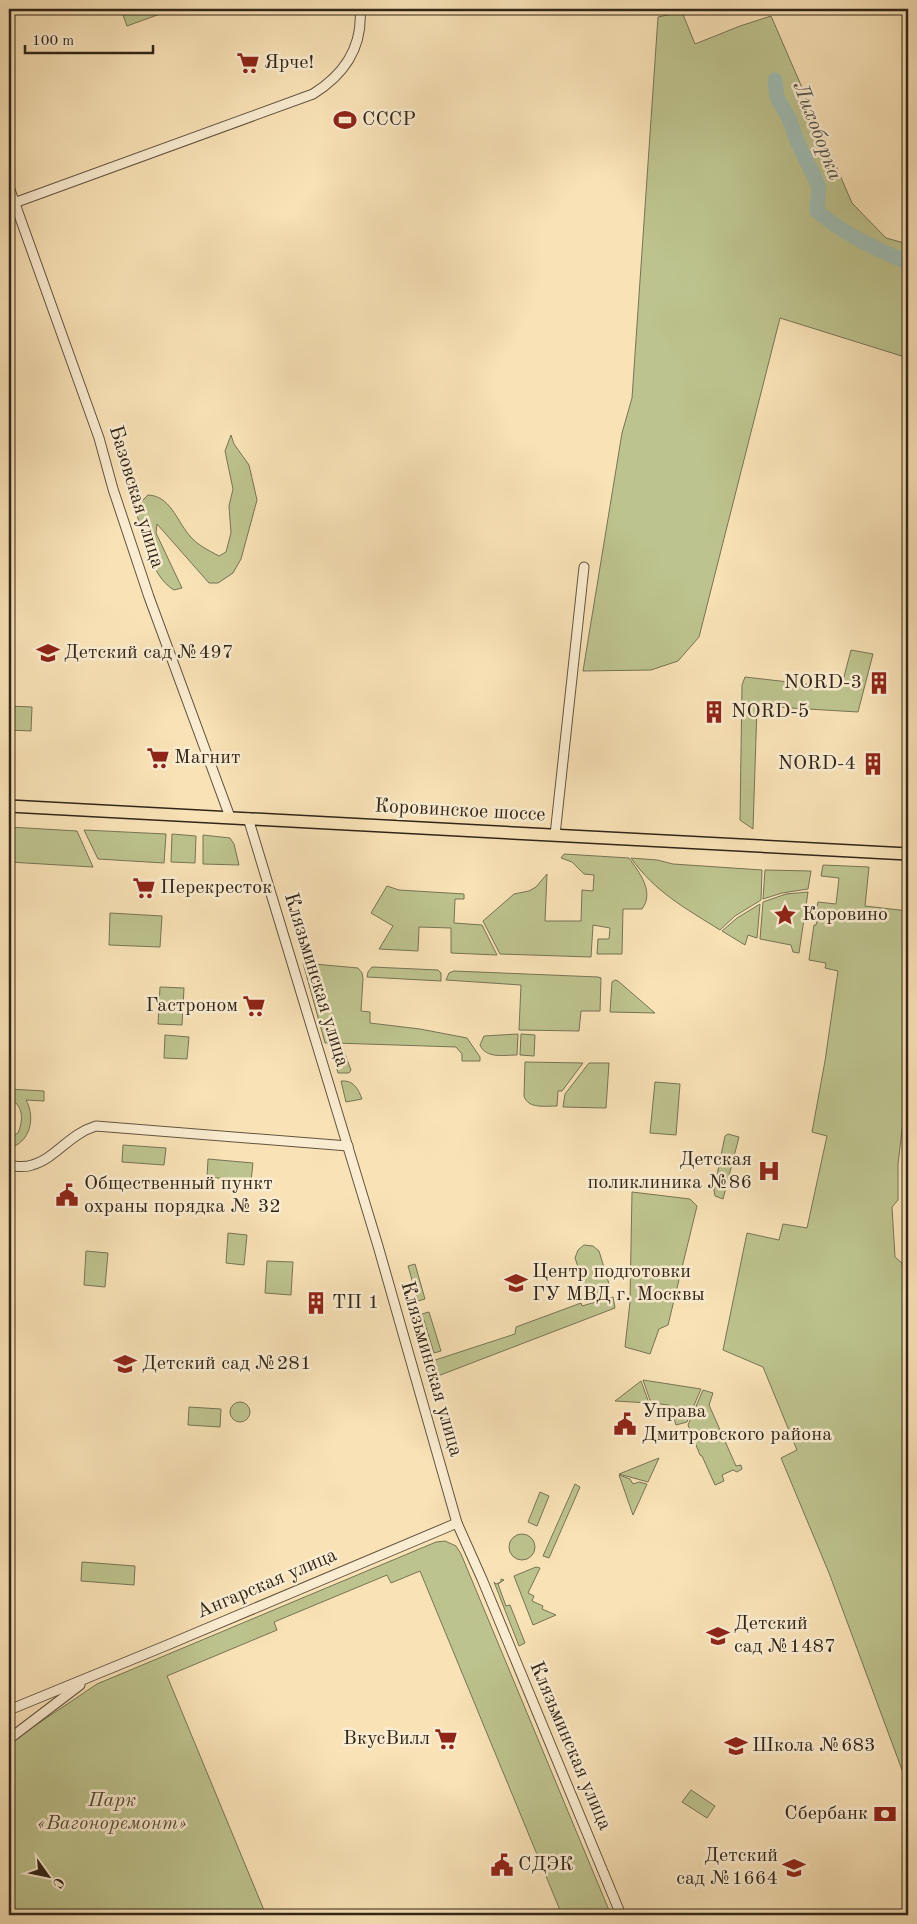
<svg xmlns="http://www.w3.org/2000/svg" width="917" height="1924" font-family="'Old Standard TT',serif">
  <rect width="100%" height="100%" fill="#f8e2b6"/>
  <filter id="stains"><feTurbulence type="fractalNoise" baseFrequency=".004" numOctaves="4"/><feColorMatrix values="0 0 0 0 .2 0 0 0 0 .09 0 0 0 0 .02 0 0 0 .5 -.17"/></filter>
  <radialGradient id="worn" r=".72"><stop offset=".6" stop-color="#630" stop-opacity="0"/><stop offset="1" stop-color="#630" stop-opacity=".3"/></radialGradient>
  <g fill="#bdc38e" stroke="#777454">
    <polygon points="121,9 158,9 160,14 127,26"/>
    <polygon points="682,12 695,44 740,26 771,16 852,203 886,238 908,244 908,358 780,318 699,637 678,661 651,670 583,671 622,433 632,398 658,17"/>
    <path d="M231,435L234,444L249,465L257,500L241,559L233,573L218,583H209L157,524L156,533L182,588L174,590C150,576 143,534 135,508L148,495C170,496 176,519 189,535C197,545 208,550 219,556L226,552L231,533L229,506L233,489L225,451Z"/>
    <polygon points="851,650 873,654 858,712 757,706 753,829 740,820 742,685 745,677 841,688"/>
    <polygon points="9,706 32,707 31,731 9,730"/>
    <polygon points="9,827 77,831 93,867 9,862"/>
    <polygon points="84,830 166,834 164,863 98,859"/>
    <polygon points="172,834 196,836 195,863 171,862"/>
    <polygon points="203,835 230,838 234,844 239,865 203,864"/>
    <path d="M564,854L629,858C639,872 655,892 642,909H623L622,954H597L598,939H609L610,928L593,925L591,957L500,954L483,921L514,894L529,891L536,887L547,874L545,921H581L582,890L593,891L594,875L584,874L572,862L561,858Z"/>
    <path d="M631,858L657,860L673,864L762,870L761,900L735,916L720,930C685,908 655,892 631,858Z"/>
    <polygon points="823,865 869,867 865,906 908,911 908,1080 898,1164 898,1200 892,1207 895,1257 902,1263 908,1325 906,1355 908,1389 908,1786 829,1573 781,1458 797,1450 763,1367 723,1350 747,1233 779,1240 783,1224 807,1228 827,1136 812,1132 825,1061 838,971 825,968 826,963 809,960 814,925 816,925 818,917 815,916 818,902 836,904 839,878 821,876"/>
    <polygon points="765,870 811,871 808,889 782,893 763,899"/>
    <polygon points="387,886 399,890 464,894 464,899 455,899 454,923 482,925 497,955 451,953 451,928 419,927 418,951 379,949 393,926 371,913"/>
    <polygon points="808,892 799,953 793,952 791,945 760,939 763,902 786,894"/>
    <polygon points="760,904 757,938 748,935 745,945 722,931 737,918"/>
    <polygon points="110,913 162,916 160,947 109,945"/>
    <polygon points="303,963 358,968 362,973 363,979 361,1011 370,1012 370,1023 420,1029 467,1038 480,1057 480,1061 462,1061 462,1054 456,1047 335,1043 343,1049 351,1070 349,1073 338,1073 330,1044 333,1043 325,1043"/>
    <polygon points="372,967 438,970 441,973 441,981 367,977 368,972"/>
    <polygon points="454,971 598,977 601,978 600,1011 581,1011 579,1031 519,1030 521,985 446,980 449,973"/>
    <polygon points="615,980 618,981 655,1013 610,1012 612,982"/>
    <polygon points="160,987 184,988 182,1025 158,1024"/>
    <path d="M518,1034L517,1055C504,1055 486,1059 480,1045L484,1036Z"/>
    <polygon points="521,1034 535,1035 534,1056 520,1055"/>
    <polygon points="165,1035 189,1037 187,1059 164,1058"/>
    <path d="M525,1062L583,1063L562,1091H558L557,1106C545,1106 528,1109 524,1096Z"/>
    <polygon points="589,1063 609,1063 606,1108 563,1107 565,1094"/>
    <path d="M341,1081C353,1080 358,1088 362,1099L346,1102Z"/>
    <polygon points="655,1082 680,1084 676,1135 650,1133"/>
    <path d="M9,1089L44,1091V1101L26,1100C36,1118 30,1143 9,1148V1139L18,1133C24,1119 23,1105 9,1098Z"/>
    <polygon points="728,1134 739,1137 723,1199 715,1196 714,1190 725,1136"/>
    <polygon points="123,1145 166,1148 164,1165 122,1162"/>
    <polygon points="208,1159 253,1163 251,1181 207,1177"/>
    <polygon points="632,1192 690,1199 697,1206 668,1325 659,1329 650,1354 625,1347 630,1302"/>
    <polygon points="228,1233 247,1235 244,1265 226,1263"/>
    <polygon points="584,1245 593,1246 599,1251 609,1284 607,1290 600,1296 590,1294 586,1290 575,1258 578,1250"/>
    <polygon points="86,1251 108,1253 105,1287 84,1285"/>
    <polygon points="267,1261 293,1262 291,1295 265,1293"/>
    <polygon points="415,1264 425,1299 418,1301 408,1266"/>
    <polygon points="613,1297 615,1308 430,1379 426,1363 515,1334 516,1327 581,1303 582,1306"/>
    <polygon points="429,1312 441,1351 434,1353 422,1314"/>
    <polygon points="643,1380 701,1389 687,1422 676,1425 669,1405 651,1403"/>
    <polygon points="641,1381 649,1403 615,1401"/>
    <polygon points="703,1390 713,1393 709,1405 736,1466 741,1465 742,1469 737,1472 733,1470 722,1475 724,1481 715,1485 702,1456 700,1455 688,1425"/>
    <circle cx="240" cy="1412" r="10"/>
    <polygon points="189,1407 221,1409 220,1427 188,1425"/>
    <polygon points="659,1458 648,1482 619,1474"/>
    <polygon points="619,1475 630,1479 633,1484 639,1482 647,1484 633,1515"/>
    <polygon points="575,1484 580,1487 549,1558 543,1556"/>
    <polygon points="540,1492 549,1496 537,1526 528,1522"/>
    <circle cx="522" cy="1547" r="13"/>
    <polygon points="445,1541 456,1546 461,1554 611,1915 562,1915 420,1571 391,1583 387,1575 274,1622 277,1630 167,1676 266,1915 9,1915 9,1747 21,1735 97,1684 436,1542"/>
    <polygon points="82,1562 135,1566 134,1585 81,1581"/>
    <polygon points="536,1567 540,1568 528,1593 534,1596 532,1601 543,1606 542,1609 556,1615 533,1625 514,1576"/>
    <polygon points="501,1579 504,1580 498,1584 506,1606 510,1605 525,1643 519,1646 494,1582 496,1584 501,1582"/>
    <polygon points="691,1790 715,1806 707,1818 682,1802"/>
  </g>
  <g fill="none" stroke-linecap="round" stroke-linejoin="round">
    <path stroke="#9ebdb4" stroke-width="15" d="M775,80L777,97L789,118L797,141L819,187L817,211C843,234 877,249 908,263"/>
    <defs>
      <g id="minor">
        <polyline points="9,187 99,438 113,489 149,597 230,817"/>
        <path d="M14,203L313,94C345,74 363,47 360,9"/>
        <polyline points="248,818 378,1246 457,1523 482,1579 621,1915"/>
        <polyline points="555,835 584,567"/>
        <polyline points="908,1153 908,1221"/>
        <path d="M9,1166C16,1166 25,1168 32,1165C55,1159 69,1134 96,1126L348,1146"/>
        <polyline points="9,1710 165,1646 457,1523"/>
        <polyline points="9,1739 80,1685"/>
      </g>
      <polyline id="major" points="9,806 908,854"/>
    </defs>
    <use href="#minor" stroke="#635440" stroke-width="11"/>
    <use href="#major" stroke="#312519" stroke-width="14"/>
    <use href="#minor" stroke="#faecd0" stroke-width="9"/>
    <use href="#major" stroke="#f8e2b6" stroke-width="11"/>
  </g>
  <defs>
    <symbol id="supermarket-bare" viewBox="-9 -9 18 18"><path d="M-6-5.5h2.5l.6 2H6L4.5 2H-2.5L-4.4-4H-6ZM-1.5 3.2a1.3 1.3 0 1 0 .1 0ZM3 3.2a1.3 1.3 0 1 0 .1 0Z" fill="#8f2418" stroke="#faecd0" stroke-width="2.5" paint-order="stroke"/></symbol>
    <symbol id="stadium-bare" viewBox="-9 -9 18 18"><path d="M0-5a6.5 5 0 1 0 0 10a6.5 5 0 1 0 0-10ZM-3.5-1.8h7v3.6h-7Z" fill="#8f2418" stroke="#faecd0" stroke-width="2.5" paint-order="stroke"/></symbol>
    <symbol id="school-bare" viewBox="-9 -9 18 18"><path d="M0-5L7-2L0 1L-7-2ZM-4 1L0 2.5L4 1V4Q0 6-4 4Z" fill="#8f2418" stroke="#faecd0" stroke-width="2.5" paint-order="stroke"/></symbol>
    <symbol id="building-bare" viewBox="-9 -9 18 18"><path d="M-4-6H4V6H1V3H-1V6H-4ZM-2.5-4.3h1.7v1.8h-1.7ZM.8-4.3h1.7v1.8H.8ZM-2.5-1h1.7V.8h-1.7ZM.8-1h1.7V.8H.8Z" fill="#8f2418" stroke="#faecd0" stroke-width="2.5" paint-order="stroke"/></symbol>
    <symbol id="sight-bare" viewBox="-9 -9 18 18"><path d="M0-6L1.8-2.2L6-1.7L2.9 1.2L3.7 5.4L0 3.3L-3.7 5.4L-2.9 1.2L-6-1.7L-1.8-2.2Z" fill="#8f2418" stroke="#faecd0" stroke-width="2.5" paint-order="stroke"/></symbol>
    <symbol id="hospital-bare" viewBox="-9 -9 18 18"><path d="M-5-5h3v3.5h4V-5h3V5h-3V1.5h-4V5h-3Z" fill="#8f2418" stroke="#faecd0" stroke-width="2.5" paint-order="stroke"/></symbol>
    <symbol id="civic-bare" viewBox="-9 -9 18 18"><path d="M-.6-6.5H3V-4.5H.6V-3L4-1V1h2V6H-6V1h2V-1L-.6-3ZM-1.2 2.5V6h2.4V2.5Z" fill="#8f2418" stroke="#faecd0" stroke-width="2.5" paint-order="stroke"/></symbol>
    <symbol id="university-bare" viewBox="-9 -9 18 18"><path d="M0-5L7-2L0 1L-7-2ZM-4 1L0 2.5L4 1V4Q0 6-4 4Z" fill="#8f2418" stroke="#faecd0" stroke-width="2.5" paint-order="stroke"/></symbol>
    <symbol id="bank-bare" viewBox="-9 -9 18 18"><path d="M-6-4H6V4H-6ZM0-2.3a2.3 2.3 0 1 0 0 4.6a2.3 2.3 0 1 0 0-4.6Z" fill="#8f2418" stroke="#faecd0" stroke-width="2.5" paint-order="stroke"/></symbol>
  </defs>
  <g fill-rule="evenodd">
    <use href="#supermarket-bare" x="232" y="47" width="32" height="32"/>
    <use href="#stadium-bare" x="329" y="104" width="32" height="32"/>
    <use href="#school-bare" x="32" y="637" width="32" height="32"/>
    <use href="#building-bare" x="863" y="667" width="32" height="32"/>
    <use href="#building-bare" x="698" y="696" width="32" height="32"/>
    <use href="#supermarket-bare" x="142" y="742" width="32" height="32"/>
    <use href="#building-bare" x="857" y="748" width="32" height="32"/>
    <use href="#supermarket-bare" x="128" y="872" width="32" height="32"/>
    <use href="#sight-bare" x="769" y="899" width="32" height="32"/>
    <use href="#supermarket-bare" x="238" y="990" width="32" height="32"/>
    <use href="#hospital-bare" x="753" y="1155" width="32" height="32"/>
    <use href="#civic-bare" x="51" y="1179" width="32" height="32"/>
    <use href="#university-bare" x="500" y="1267" width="32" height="32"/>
    <use href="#building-bare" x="300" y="1287" width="32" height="32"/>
    <use href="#school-bare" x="109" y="1348" width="32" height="32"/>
    <use href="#civic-bare" x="609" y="1408" width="32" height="32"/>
    <use href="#school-bare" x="702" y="1620" width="32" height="32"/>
    <use href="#supermarket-bare" x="430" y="1723" width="32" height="32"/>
    <use href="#school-bare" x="720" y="1730" width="32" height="32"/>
    <use href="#bank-bare" x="869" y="1798" width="32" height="32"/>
    <use href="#civic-bare" x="486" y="1849" width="32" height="32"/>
    <use href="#school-bare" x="778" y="1852" width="32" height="32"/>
  </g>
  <g text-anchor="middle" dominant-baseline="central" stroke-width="5" stroke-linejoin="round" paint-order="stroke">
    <g font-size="20" fill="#312519" stroke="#faecd0" text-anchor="start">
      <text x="264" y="63">Ярче!</text>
      <text x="362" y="120">СССР</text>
      <text x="64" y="653">Детский сад №497</text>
      <text x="862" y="683" text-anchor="end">NORD-3</text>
      <text x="731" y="712">NORD-5</text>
      <text x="174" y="758">Магнит</text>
      <text x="856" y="764" text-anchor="end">NORD-4</text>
      <text x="160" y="888">Перекресток</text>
      <text x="802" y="915">Коровино</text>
      <text x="238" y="1006" text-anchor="end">Гастроном</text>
      <text x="752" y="1160" text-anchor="end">Детская<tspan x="752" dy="23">поликлиника №86</tspan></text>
      <text x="84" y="1184">Общественный пункт<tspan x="84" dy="23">охраны порядка № 32</tspan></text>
      <text x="532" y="1272">Центр подготовки<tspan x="532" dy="23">ГУ МВД г. Москвы</tspan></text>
      <text x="332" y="1303">ТП 1</text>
      <text x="142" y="1364">Детский сад №281</text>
      <text x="642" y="1412">Управа<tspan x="642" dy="23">Дмитровского района</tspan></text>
      <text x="734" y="1624">Детский<tspan x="734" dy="23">сад №1487</tspan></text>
      <text x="430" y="1739" text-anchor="end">ВкусВилл</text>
      <text x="752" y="1746">Школа №683</text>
      <text x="868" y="1814" text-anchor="end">Сбербанк</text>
      <text x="778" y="1856" text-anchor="end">Детский<tspan x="778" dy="23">сад №1664</tspan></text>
      <text x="518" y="1865">СДЭК</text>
    </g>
    <g font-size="20" fill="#312519" stroke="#faecd0">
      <text transform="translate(136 497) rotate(73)">Базовская улица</text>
      <text transform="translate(460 811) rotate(3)">Коровинское шоссе</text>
      <text transform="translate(316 980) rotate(73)">Клязьминская улица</text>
      <text transform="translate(431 1369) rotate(74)">Клязьминская улица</text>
      <text transform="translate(267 1584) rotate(-23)">Ангарская улица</text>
      <text transform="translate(570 1746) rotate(67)">Клязьминская улица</text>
    </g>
    <g font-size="20" font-style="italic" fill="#544c36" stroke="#faecd0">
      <text x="112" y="1801">Парк<tspan x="112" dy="23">«Вагоноремонт»</tspan></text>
    </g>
    <g font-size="21" font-style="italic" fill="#525348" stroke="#faecd0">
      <text transform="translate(817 131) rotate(69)">Лихоборка</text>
    </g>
  </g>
  <rect width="917" height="1924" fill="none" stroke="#f8e2b6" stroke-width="30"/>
  <rect x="10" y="10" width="897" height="1904" fill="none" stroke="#312519" stroke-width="2.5"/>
  <rect x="15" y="15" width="887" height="1894" fill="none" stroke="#312519"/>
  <g transform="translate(48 1876) rotate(123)" stroke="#faecd0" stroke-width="4" paint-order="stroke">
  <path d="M0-4L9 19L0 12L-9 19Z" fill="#312519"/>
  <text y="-8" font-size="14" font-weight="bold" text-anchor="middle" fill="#312519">С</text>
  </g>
  <path d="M25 45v8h128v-8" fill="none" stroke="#312519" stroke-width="2.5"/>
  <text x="32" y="45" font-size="15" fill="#312519" stroke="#faecd0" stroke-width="4" paint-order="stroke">100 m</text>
  <rect width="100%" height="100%" filter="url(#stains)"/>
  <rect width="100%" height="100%" fill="url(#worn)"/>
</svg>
